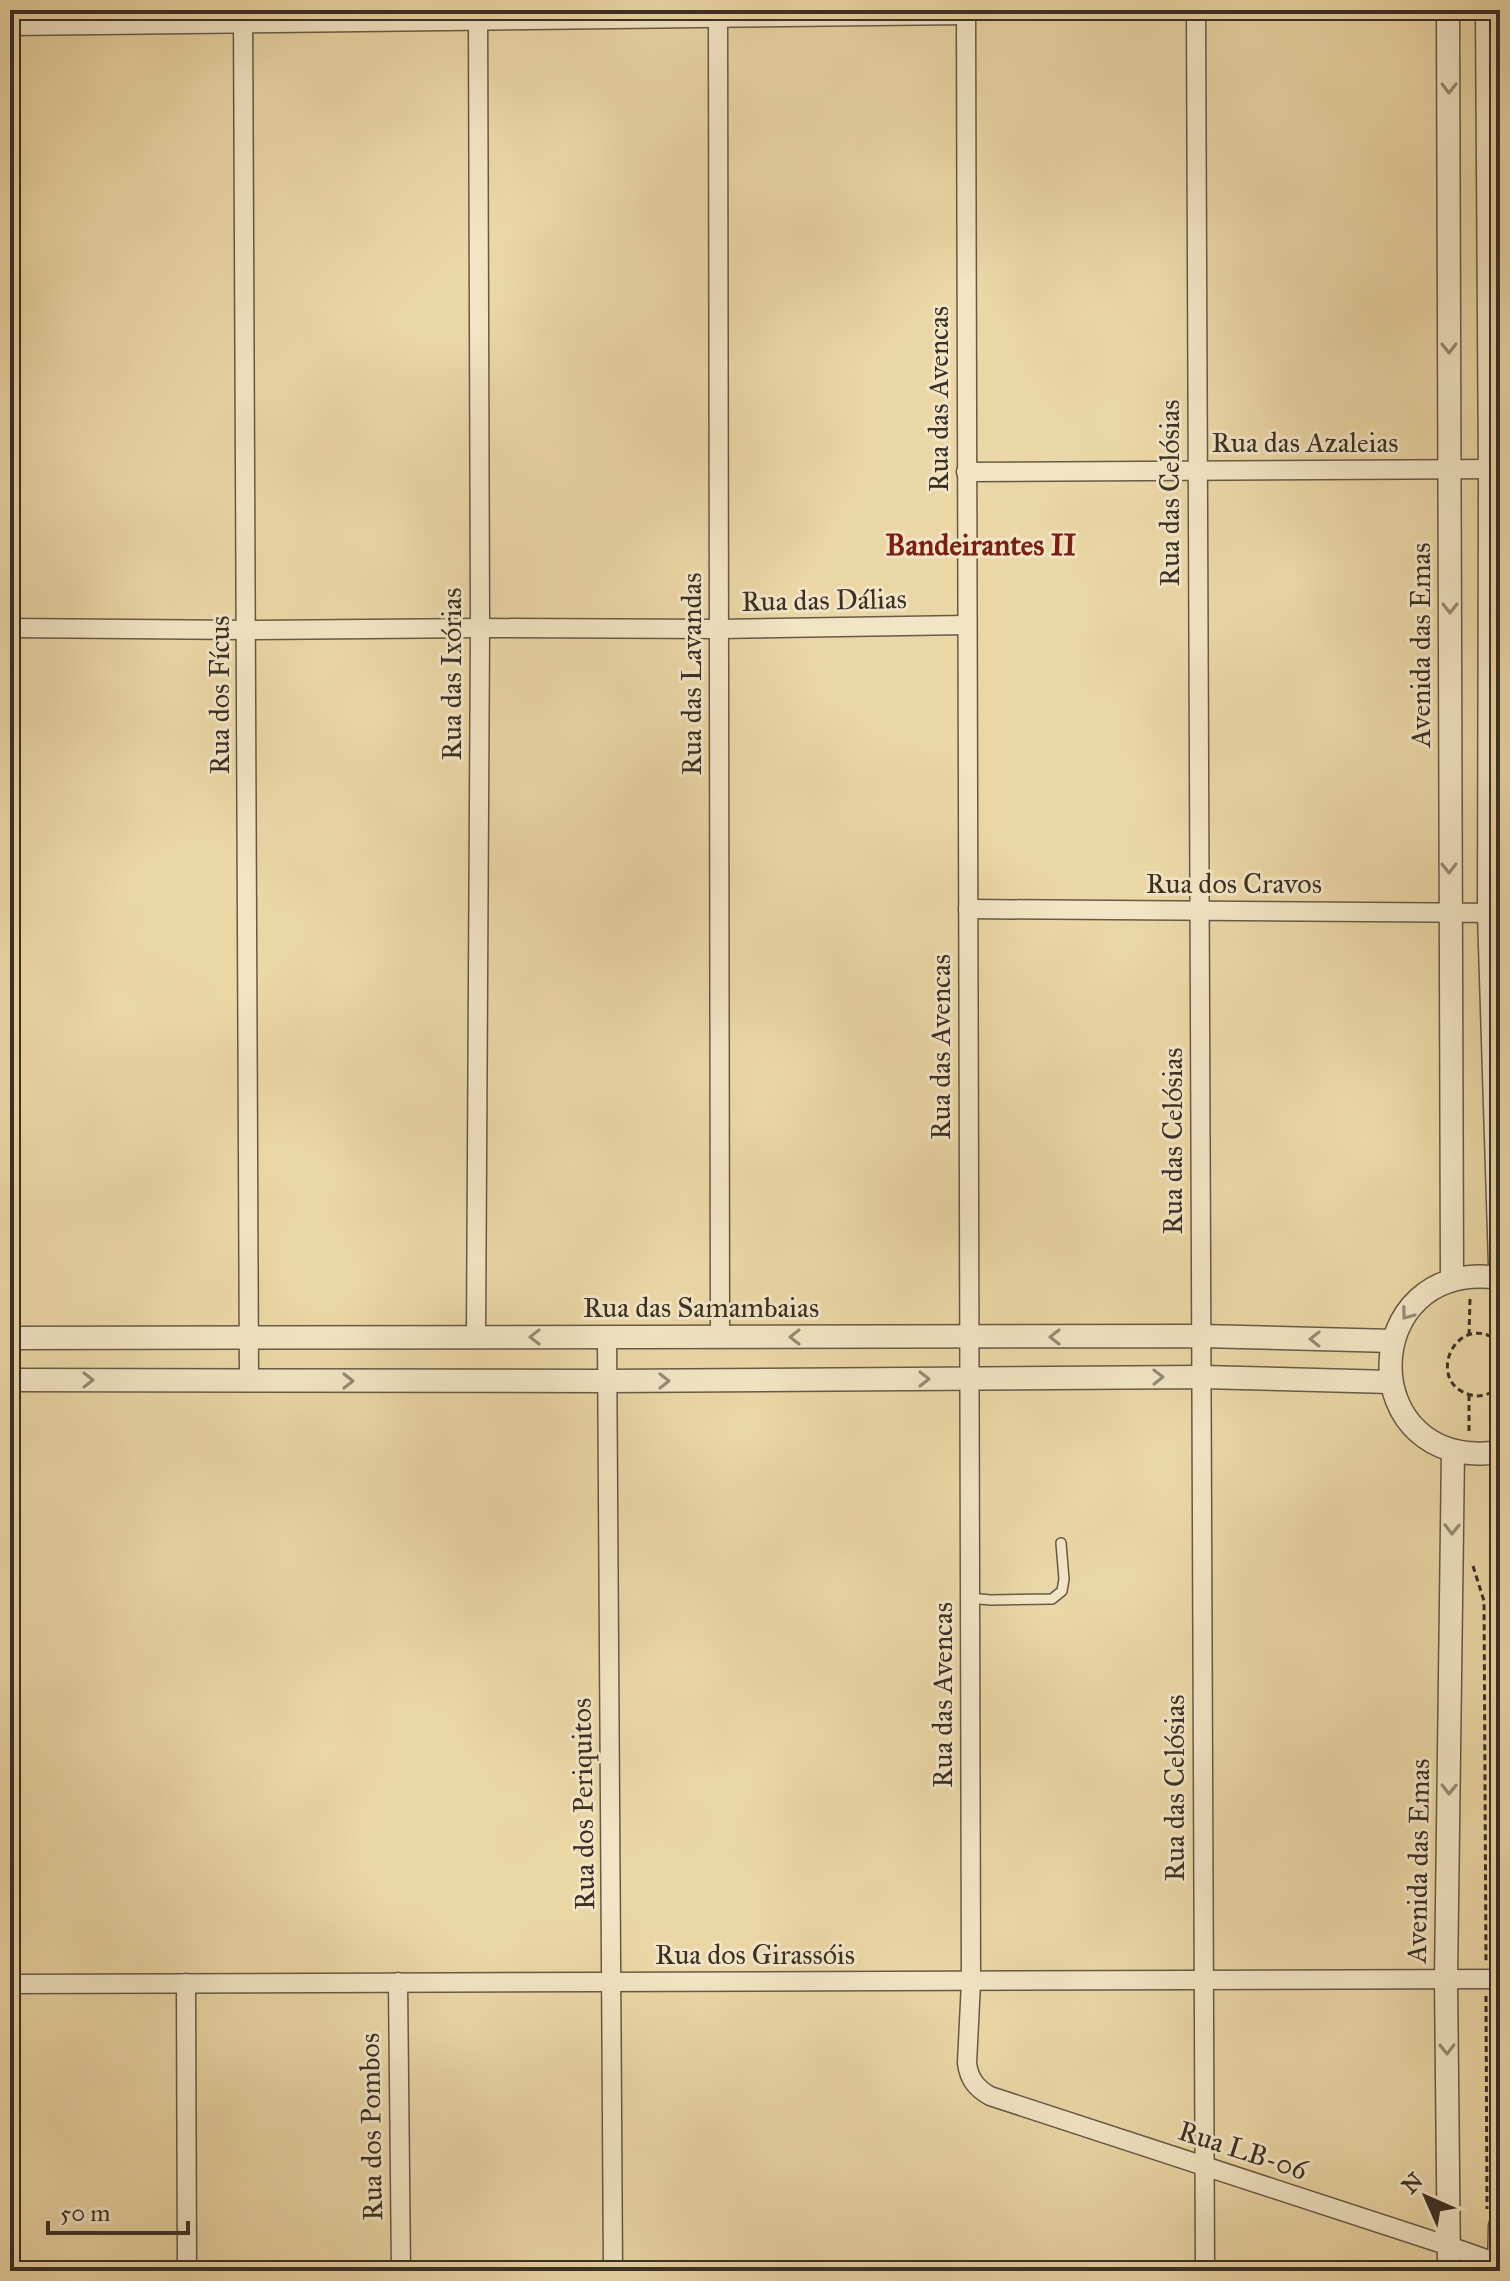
<svg xmlns="http://www.w3.org/2000/svg" width="1510" height="2281" font-family="'IM FELL Great Primer',serif">
  <rect width="100%" height="100%" fill="#ebd6a5"/>
  <filter id="stains"><feTurbulence type="fractalNoise" baseFrequency=".0025" numOctaves="4"/><feColorMatrix values="0 0 0 0 .2 0 0 0 0 .09 0 0 0 0 .02 0 0 0 .5 -.17"/></filter>
  <radialGradient id="worn" r=".72"><stop offset=".6" stop-color="#630" stop-opacity="0"/><stop offset="1" stop-color="#630" stop-opacity=".3"/></radialGradient>
  <g fill="none" stroke-linecap="round" stroke-linejoin="round">
    <defs>
      <polyline id="service" points="969,1598 991,1600 1052,1599 1062,1591 1064,1579 1061,1543"/>
      <g id="minor">
        <polyline points="243,10 249,1381"/>
        <polyline points="718,10 720,1337"/>
        <path d="M966,10L971,1982L967,2063C969,2079 976,2088 990,2096L1449,2246L1500,2264"/>
        <polyline points="1196,10 1205,2271"/>
        <polyline points="10,26 966,15"/>
        <polyline points="966,472 1500,469"/>
        <polyline points="10,628 247,630 480,628 719,629 967,625"/>
        <polyline points="968,909 1500,913"/>
        <polyline points="476,1337 480,628 478,10"/>
        <polyline points="607,1337 613,2271"/>
        <polyline points="398,1982 401,2271"/>
        <polyline points="186,1983 187,2271"/>
        <polyline points="10,1984 1500,1979"/>
      </g>
      <g id="tertiary">
        <polyline points="1448,10 1452,1280"/>
        <polyline points="1487,10 1490,482 1489,913 1500,1265"/>
        <path d="M1500,1278C1355,1257 1353,1474 1500,1452"/>
        <polyline points="10,1338 1201,1336 1393,1341"/>
        <polyline points="10,1380 606,1381 1202,1377 1391,1382"/>
        <polyline points="1449,2271 1446,1979 1453,1451"/>
        <polyline points="1499,2271 1500,2226"/>
      </g>
    </defs>
    <use href="#service" stroke="#665a45" stroke-width="12"/>
    <use href="#minor" stroke="#665a45" stroke-width="21"/>
    <use href="#tertiary" stroke="#665a45" stroke-width="25"/>
    <g stroke="#3a3025" stroke-width="3" stroke-dasharray="6 4" stroke-linecap="butt">
      <polyline points="1469,1335 1470,1299"/>
      <path d="M1500,1342C1456,1308 1423,1383 1471,1395C1482,1398 1492,1393 1500,1387"/>
      <polyline points="1469,1395 1469,1431"/>
      <polyline points="1473,1566 1484,1601 1486,1961"/>
      <polyline points="1486,1996 1487,2209"/>
    </g>
    <use href="#service" stroke="#f2e4c4" stroke-width="9"/>
    <use href="#minor" stroke="#f2e4c4" stroke-width="18"/>
    <use href="#tertiary" stroke="#f2e4c4" stroke-width="22"/>
  </g>
  <defs><path id="oneway-chevron" d="M-2-3.5L2.5 0L-2 3.5" fill="none" stroke-width="1.6" stroke-linecap="round" stroke-linejoin="round" transform="scale(2)"/></defs>
  <g stroke="#968a74">
    <use href="#oneway-chevron" transform="translate(1449 88) rotate(90)"/>
    <use href="#oneway-chevron" transform="translate(1449 348) rotate(90)"/>
    <use href="#oneway-chevron" transform="translate(1450 608) rotate(90)"/>
    <use href="#oneway-chevron" transform="translate(1449 868) rotate(90)"/>
    <use href="#oneway-chevron" transform="translate(1407 1314) rotate(127)"/>
    <use href="#oneway-chevron" transform="translate(535 1337) rotate(-180)"/>
    <use href="#oneway-chevron" transform="translate(795 1337) rotate(-180)"/>
    <use href="#oneway-chevron" transform="translate(1055 1337) rotate(180)"/>
    <use href="#oneway-chevron" transform="translate(1315 1339) rotate(-179)"/>
    <use href="#oneway-chevron" transform="translate(1158 1377) rotate(-1)"/>
    <use href="#oneway-chevron" transform="translate(924 1379)"/>
    <use href="#oneway-chevron" transform="translate(88 1380)"/>
    <use href="#oneway-chevron" transform="translate(348 1381)"/>
    <use href="#oneway-chevron" transform="translate(664 1381)"/>
    <use href="#oneway-chevron" transform="translate(1452 1529) rotate(91)"/>
    <use href="#oneway-chevron" transform="translate(1449 1789) rotate(91)"/>
    <use href="#oneway-chevron" transform="translate(1447 2049) rotate(89)"/>
  </g>
  <g text-anchor="middle" dominant-baseline="central" stroke-width="6" stroke-linejoin="round" paint-order="stroke">
    <g font-size="28" fill="#3a3025" stroke="#f2e4c4">
      <text transform="translate(938 399) rotate(-90)">Rua das Avencas</text>
      <text x="1305" y="442">Rua das Azaleias</text>
      <text transform="translate(1169 493) rotate(-90)">Rua das Celósias</text>
      <text transform="translate(824 600) rotate(-1)">Rua das Dálias</text>
      <text transform="translate(1420 645) rotate(-90)">Avenida das Emas</text>
      <text transform="translate(451 674) rotate(-90)">Rua das Ixórias</text>
      <text transform="translate(691 674) rotate(-90)">Rua das Lavandas</text>
      <text transform="translate(219 695) rotate(-90)">Rua dos Fícus</text>
      <text x="1234" y="883">Rua dos Cravos</text>
      <text transform="translate(940 1047) rotate(-90)">Rua das Avencas</text>
      <text transform="translate(1172 1141) rotate(-90)">Rua das Celósias</text>
      <text x="701" y="1307">Rua das Samambaias</text>
      <text transform="translate(942 1695) rotate(-90)">Rua das Avencas</text>
      <text transform="translate(1174 1788) rotate(-90)">Rua das Celósias</text>
      <text transform="translate(583 1804) rotate(-91)">Rua dos Periquitos</text>
      <text transform="translate(1418 1861) rotate(-89)">Avenida das Emas</text>
      <text x="755" y="1954">Rua dos Girassóis</text>
      <text transform="translate(371 2127) rotate(-91)">Rua dos Pombos</text>
      <text transform="translate(1243 2150) rotate(18)">Rua LB-06</text>
    </g>
    <g font-size="30" font-weight="bold" fill="#7a1f14" stroke="#f2e4c4">
      <text x="981" y="545">Bandeirantes II</text>
    </g>
  </g>
  <rect width="1510" height="2281" fill="none" stroke="#ebd6a5" stroke-width="40"/>
  <rect x="12" y="12" width="1486" height="2257" fill="none" stroke="#3a3025" stroke-width="4"/>
  <rect x="20" y="20" width="1470" height="2241" fill="none" stroke="#3a3025" stroke-width="2"/>
  <g transform="translate(1426 2197) rotate(315)" stroke="#f2e4c4" stroke-width="6" paint-order="stroke">
  <path d="M0-6L14 30L0 20L-14 30Z" fill="#3a3025"/>
  <text y="-12" font-size="22" font-weight="bold" text-anchor="middle" fill="#3a3025">N</text>
  </g>
  <path d="M48 2221v12h140v-12" fill="none" stroke="#3a3025" stroke-width="4"/>
  <text x="60" y="2221" font-size="24" fill="#3a3025" stroke="#f2e4c4" stroke-width="6" paint-order="stroke">50 m</text>
  <rect width="100%" height="100%" filter="url(#stains)"/>
  <rect width="100%" height="100%" fill="url(#worn)"/>
</svg>
